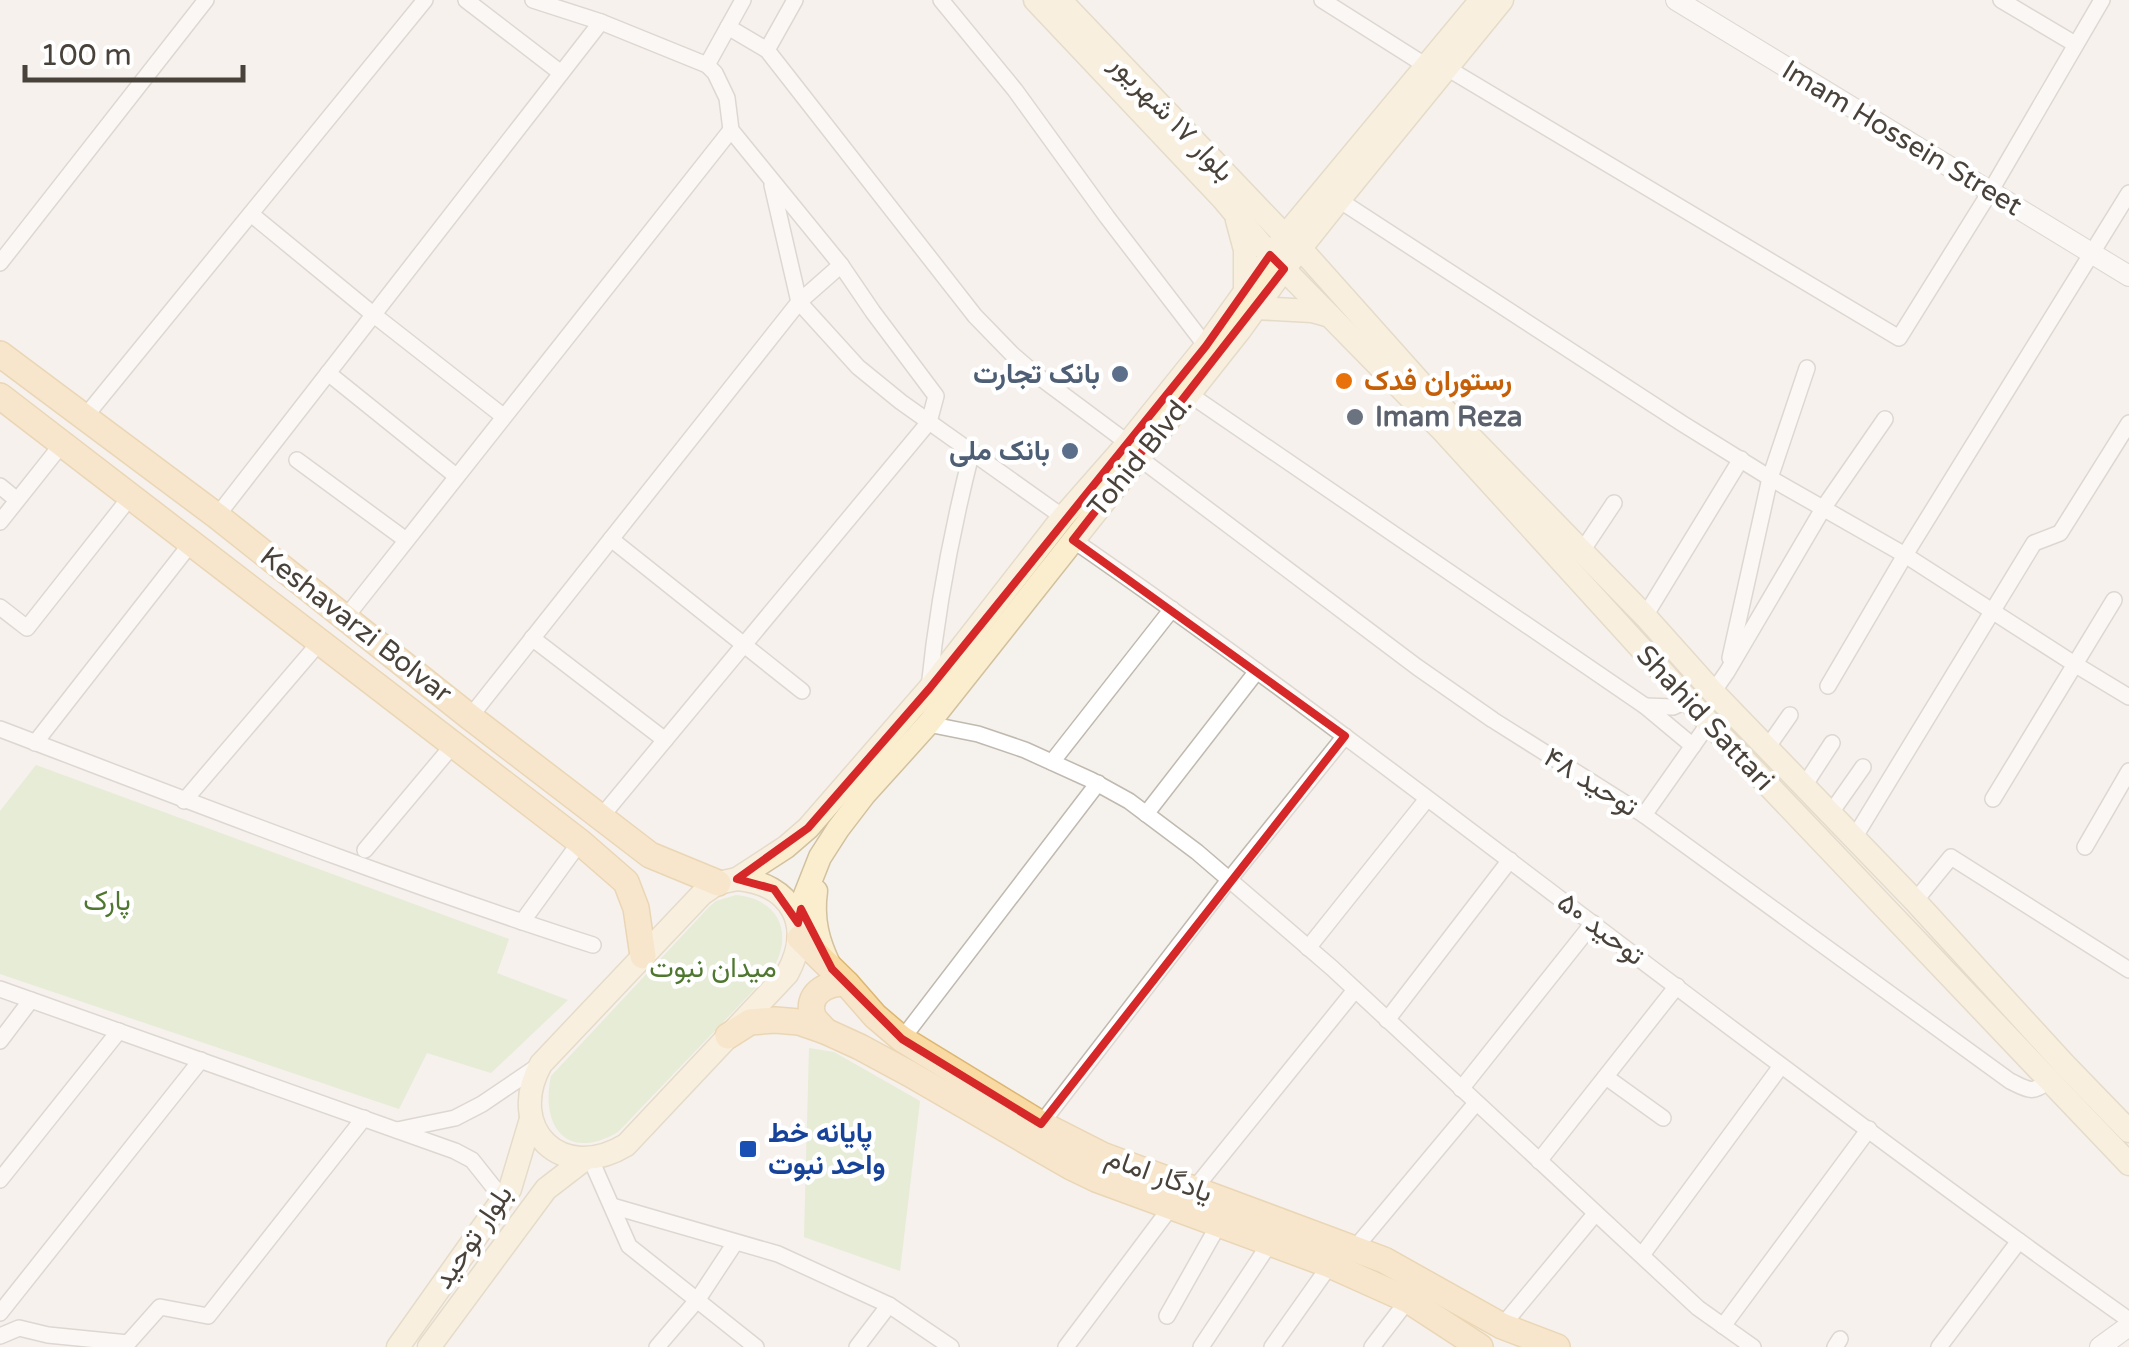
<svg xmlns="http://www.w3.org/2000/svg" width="2129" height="1347" font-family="'Varela Round',Vazirmatn,sans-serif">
  <rect width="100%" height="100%" fill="#f5f1ec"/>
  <g fill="#d3e6b8">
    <polygon points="36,765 509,939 497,973 568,1000 491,1073 427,1053 399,1109 0,974 0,811"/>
    <path d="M736,895C781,899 795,937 770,973L618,1132C567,1162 540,1127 551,1076L709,907L716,901Z"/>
    <polygon points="809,1048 834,1052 920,1101 900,1271 804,1237"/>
  </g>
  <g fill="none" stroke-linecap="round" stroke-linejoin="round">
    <defs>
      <g id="minor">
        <polyline points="466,0 561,73"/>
        <polyline points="533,0 601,22 707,65 715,73 727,98 731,130 841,265 873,312 936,396 929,422 601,817"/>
        <polyline points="941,0 1015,90 1107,217 1206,346"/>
        <polyline points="1322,0 1428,67"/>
        <polyline points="2001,0 2075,44"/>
        <polyline points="728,27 767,50 975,316 1013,355 1034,373 1128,443"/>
        <polyline points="767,50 795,0"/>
        <polyline points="707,65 743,0"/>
        <polyline points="1447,68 1899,338 1990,192 2102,0"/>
        <polyline points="772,185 799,302 858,367 901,402 1063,517"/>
        <polyline points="1339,200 1683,424 1770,478 1905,555 2076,665 2129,697"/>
        <polyline points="251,214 374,315 503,416"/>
        <polyline points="0,263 206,0"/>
        <polyline points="328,373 456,476"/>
        <polyline points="1189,394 1645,706 1693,746"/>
        <polyline points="84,418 425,0"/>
        <path d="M1138,457L1417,667L1493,720L1644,815L2010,1081C2027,1089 2032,1095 2048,1081"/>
        <polyline points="297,460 406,540"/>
        <polyline points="0,486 17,500"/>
        <polyline points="217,516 601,22"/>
        <polyline points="0,522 62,444"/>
        <polyline points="611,539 802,691"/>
        <path d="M1073,540C1315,707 1546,891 1782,1066C1897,1152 2012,1237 2129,1320"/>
        <polyline points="1582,551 1614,503"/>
        <polyline points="0,607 27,628 131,496"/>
        <polyline points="1645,616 1741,459"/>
        <polyline points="346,617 731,130"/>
        <polyline points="532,638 665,740"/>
        <polyline points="1730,658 1770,478 1807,368"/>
        <polyline points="1828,686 1905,555 2129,193"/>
        <path d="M929,688C937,608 952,529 972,451"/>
        <polyline points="1713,692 1727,672 1824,507 1885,419"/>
        <polyline points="1645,706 1673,707 1688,700"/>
        <polyline points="470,717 799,302 841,265"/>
        <polyline points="928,724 978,734 1025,750 1091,780 1129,801 1197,852 1332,968 1698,1308 1753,1347"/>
        <path d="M0,729C197,804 393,881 593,945"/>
        <polyline points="35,743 192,542"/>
        <polyline points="1767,748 1790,715"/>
        <polyline points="1052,762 1172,609"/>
        <polyline points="1804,786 1832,743"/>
        <polyline points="1993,799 2114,600"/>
        <polyline points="184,801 319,643"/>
        <polyline points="1146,814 1257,671"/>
        <polyline points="1830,814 1863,767"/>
        <polyline points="1644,815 1709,723"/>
        <polyline points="1854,838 2034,543 2060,533 2129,423"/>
        <polyline points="2085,847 2129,771"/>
        <polyline points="365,850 453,745"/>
        <polyline points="1915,901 1951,857 2129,970"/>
        <polyline points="522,922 580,842"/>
        <polyline points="1308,948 1427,799"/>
        <polyline points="0,989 455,1151 472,1160 503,1199"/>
        <polyline points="1387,1020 1510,860"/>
        <polyline points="902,1039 1098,783"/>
        <polyline points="0,1041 31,1000"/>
        <polyline points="1606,1077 1663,1118"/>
        <polyline points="1461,1089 1593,923"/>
        <polyline points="1041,1124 1229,880 1345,736"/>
        <polyline points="397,1130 455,1118 482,1104 541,1064"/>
        <polyline points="591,1160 629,1246 756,1347"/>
        <polyline points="1539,1161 1677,986"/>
        <polyline points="0,1180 119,1031"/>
        <polyline points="1195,1188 1355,990"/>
        <polyline points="612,1206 778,1254 889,1305 951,1347"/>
        <polyline points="1355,1248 1476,1103"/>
        <polyline points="1642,1255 1781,1066"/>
        <polyline points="0,1313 201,1060"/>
        <polyline points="1167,1316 1219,1224"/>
        <polyline points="1502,1326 1595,1214"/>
        <polyline points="1723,1326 1869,1129"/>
        <polyline points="0,1336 19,1328 48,1335 128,1343 160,1307 208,1316 364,1118"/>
        <polyline points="657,1347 698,1299 735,1243"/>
        <polyline points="857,1347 889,1305"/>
        <polyline points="1066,1347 1171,1207"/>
        <polyline points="1201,1347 1270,1243"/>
        <polyline points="1272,1347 1330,1265"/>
        <polyline points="1372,1347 1408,1300"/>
        <polyline points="1835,1347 1840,1339"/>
        <polyline points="1939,1347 2019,1241"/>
      </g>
      <g id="tertiary">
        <polyline points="1676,0 2129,276"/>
        <polyline points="2100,1347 2129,1326"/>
      </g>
      <g id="secondary">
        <polyline points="1035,0 1223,199 1270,255 1444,432 1709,723 2129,1164"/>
        <polyline points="1060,0 1285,236 1301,249 1452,418 1645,616 1713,692 1915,901 2064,1064 2129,1131"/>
        <polyline points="1237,220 1245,250 1245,292"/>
        <polyline points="1256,308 1312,311 1330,316"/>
        <polyline points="737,879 786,847 808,828 929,689 1063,517 1128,443 1206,346 1285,236 1481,0"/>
        <path d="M737,879C792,884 814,926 787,974L626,1145C562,1184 505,1129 541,1064L702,894L718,883Z"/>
        <path d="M816,891C812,919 818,942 830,966"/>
        <polyline points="798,923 803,900 820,857 838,829 864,795 928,724 1240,330 1284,269 1339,200 1502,0"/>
        <polyline points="398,1347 510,1189 531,1119"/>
        <polyline points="429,1347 546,1189 585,1159"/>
      </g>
      <g id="primary">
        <polyline points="0,354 217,516 470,717 650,855 718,883"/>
        <polyline points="0,396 580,842 626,882 636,908 643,956"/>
        <polyline points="800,938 847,984 875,1016 902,1039 1041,1124 1102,1155 1384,1260 1502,1326 1557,1347"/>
        <path d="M825,1031C823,1028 815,1020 814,1018C803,995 828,981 847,984"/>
        <polyline points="728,1036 750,1022 775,1020 799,1022 825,1031 860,1047 910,1074 1071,1167 1096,1179 1330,1265 1408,1300 1480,1347"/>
      </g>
    </defs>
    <use href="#minor" stroke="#c0b9af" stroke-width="18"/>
    <use href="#tertiary" stroke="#c0b9af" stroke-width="22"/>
    <use href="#secondary" stroke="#d1c19e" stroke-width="25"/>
    <use href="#primary" stroke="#dcb672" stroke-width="28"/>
    <use href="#minor" stroke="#fff" stroke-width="15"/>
    <use href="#tertiary" stroke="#fff" stroke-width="20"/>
    <use href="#secondary" stroke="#fbeecf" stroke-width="22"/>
    <use href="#primary" stroke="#f8daa2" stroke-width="25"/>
  </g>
  <path d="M0 0H2129V1347H0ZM1270,255L1284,269L1073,540L1345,736L1041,1124L902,1039L832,969L801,909L798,923L774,889L737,879L808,828L929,689L1206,346Z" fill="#f5f1ec" fill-opacity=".55" fill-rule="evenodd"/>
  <path fill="none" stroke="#d62828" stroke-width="8" stroke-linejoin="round" d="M1270,255L1284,269L1073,540L1345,736L1041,1124L902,1039L832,969L801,909L798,923L774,889L737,879L808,828L929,689L1206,346Z"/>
  <g fill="#5c6f8a" stroke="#fff" stroke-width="4">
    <circle cx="1120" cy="374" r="10"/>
    <circle cx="1070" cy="451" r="10"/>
  </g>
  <circle fill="#e8710a" stroke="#fff" stroke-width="4" cx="1344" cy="381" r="10"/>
  <circle fill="#6b7280" stroke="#fff" stroke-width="4" cx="1355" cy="417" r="10"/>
  <rect fill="#1a4fb4" stroke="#fff" stroke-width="4" x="738" y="1139" width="20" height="20" rx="5"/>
  <g text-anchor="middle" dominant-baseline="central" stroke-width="9" stroke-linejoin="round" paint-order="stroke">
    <g font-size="28" fill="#49423a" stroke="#fff">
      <text transform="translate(1172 118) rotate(46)">بلوار ۱۷ شهریور</text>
      <text transform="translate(1902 138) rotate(31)">Imam Hossein Street</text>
      <text transform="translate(1140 456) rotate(-51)">Tohid Blvd.</text>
      <text transform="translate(356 625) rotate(38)">Keshavarzi Bolvar</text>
      <text transform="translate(1705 718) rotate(47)">Shahid Sattari</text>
      <text transform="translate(1591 782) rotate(32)">توحید ۴۸</text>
      <text transform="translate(1601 929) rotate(37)">توحید ۵۰</text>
      <text transform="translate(1159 1175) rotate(20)">یادگار امام</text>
      <text transform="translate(473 1237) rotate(-56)">بلوار توحید</text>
    </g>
    <g font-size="28" font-weight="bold" fill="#4e5e75" stroke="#fff" text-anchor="end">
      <text x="1100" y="374">بانک تجارت</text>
      <text x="1050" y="451">بانک ملی</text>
    </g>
    <g font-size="28" font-weight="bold" fill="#c56008" stroke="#fff" text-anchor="start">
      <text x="1364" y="381">رستوران فدک</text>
    </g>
    <g font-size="28" font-weight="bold" fill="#5b616d" stroke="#fff" text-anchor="start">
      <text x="1375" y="417">Imam Reza</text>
    </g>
    <g font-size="28" fill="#4f7730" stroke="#fff">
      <text x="107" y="901">پارک</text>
      <text x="713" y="968">میدان نبوت</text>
    </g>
    <g font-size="28" font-weight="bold" fill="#164399" stroke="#fff" text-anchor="start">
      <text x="768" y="1133">پایانه خط<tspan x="768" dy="32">واحد نبوت</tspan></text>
    </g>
  </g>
  <path d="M25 65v15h218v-15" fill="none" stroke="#49423a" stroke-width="5"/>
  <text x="40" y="65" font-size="30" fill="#49423a" stroke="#ffffff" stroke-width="8" paint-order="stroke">100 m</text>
</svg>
